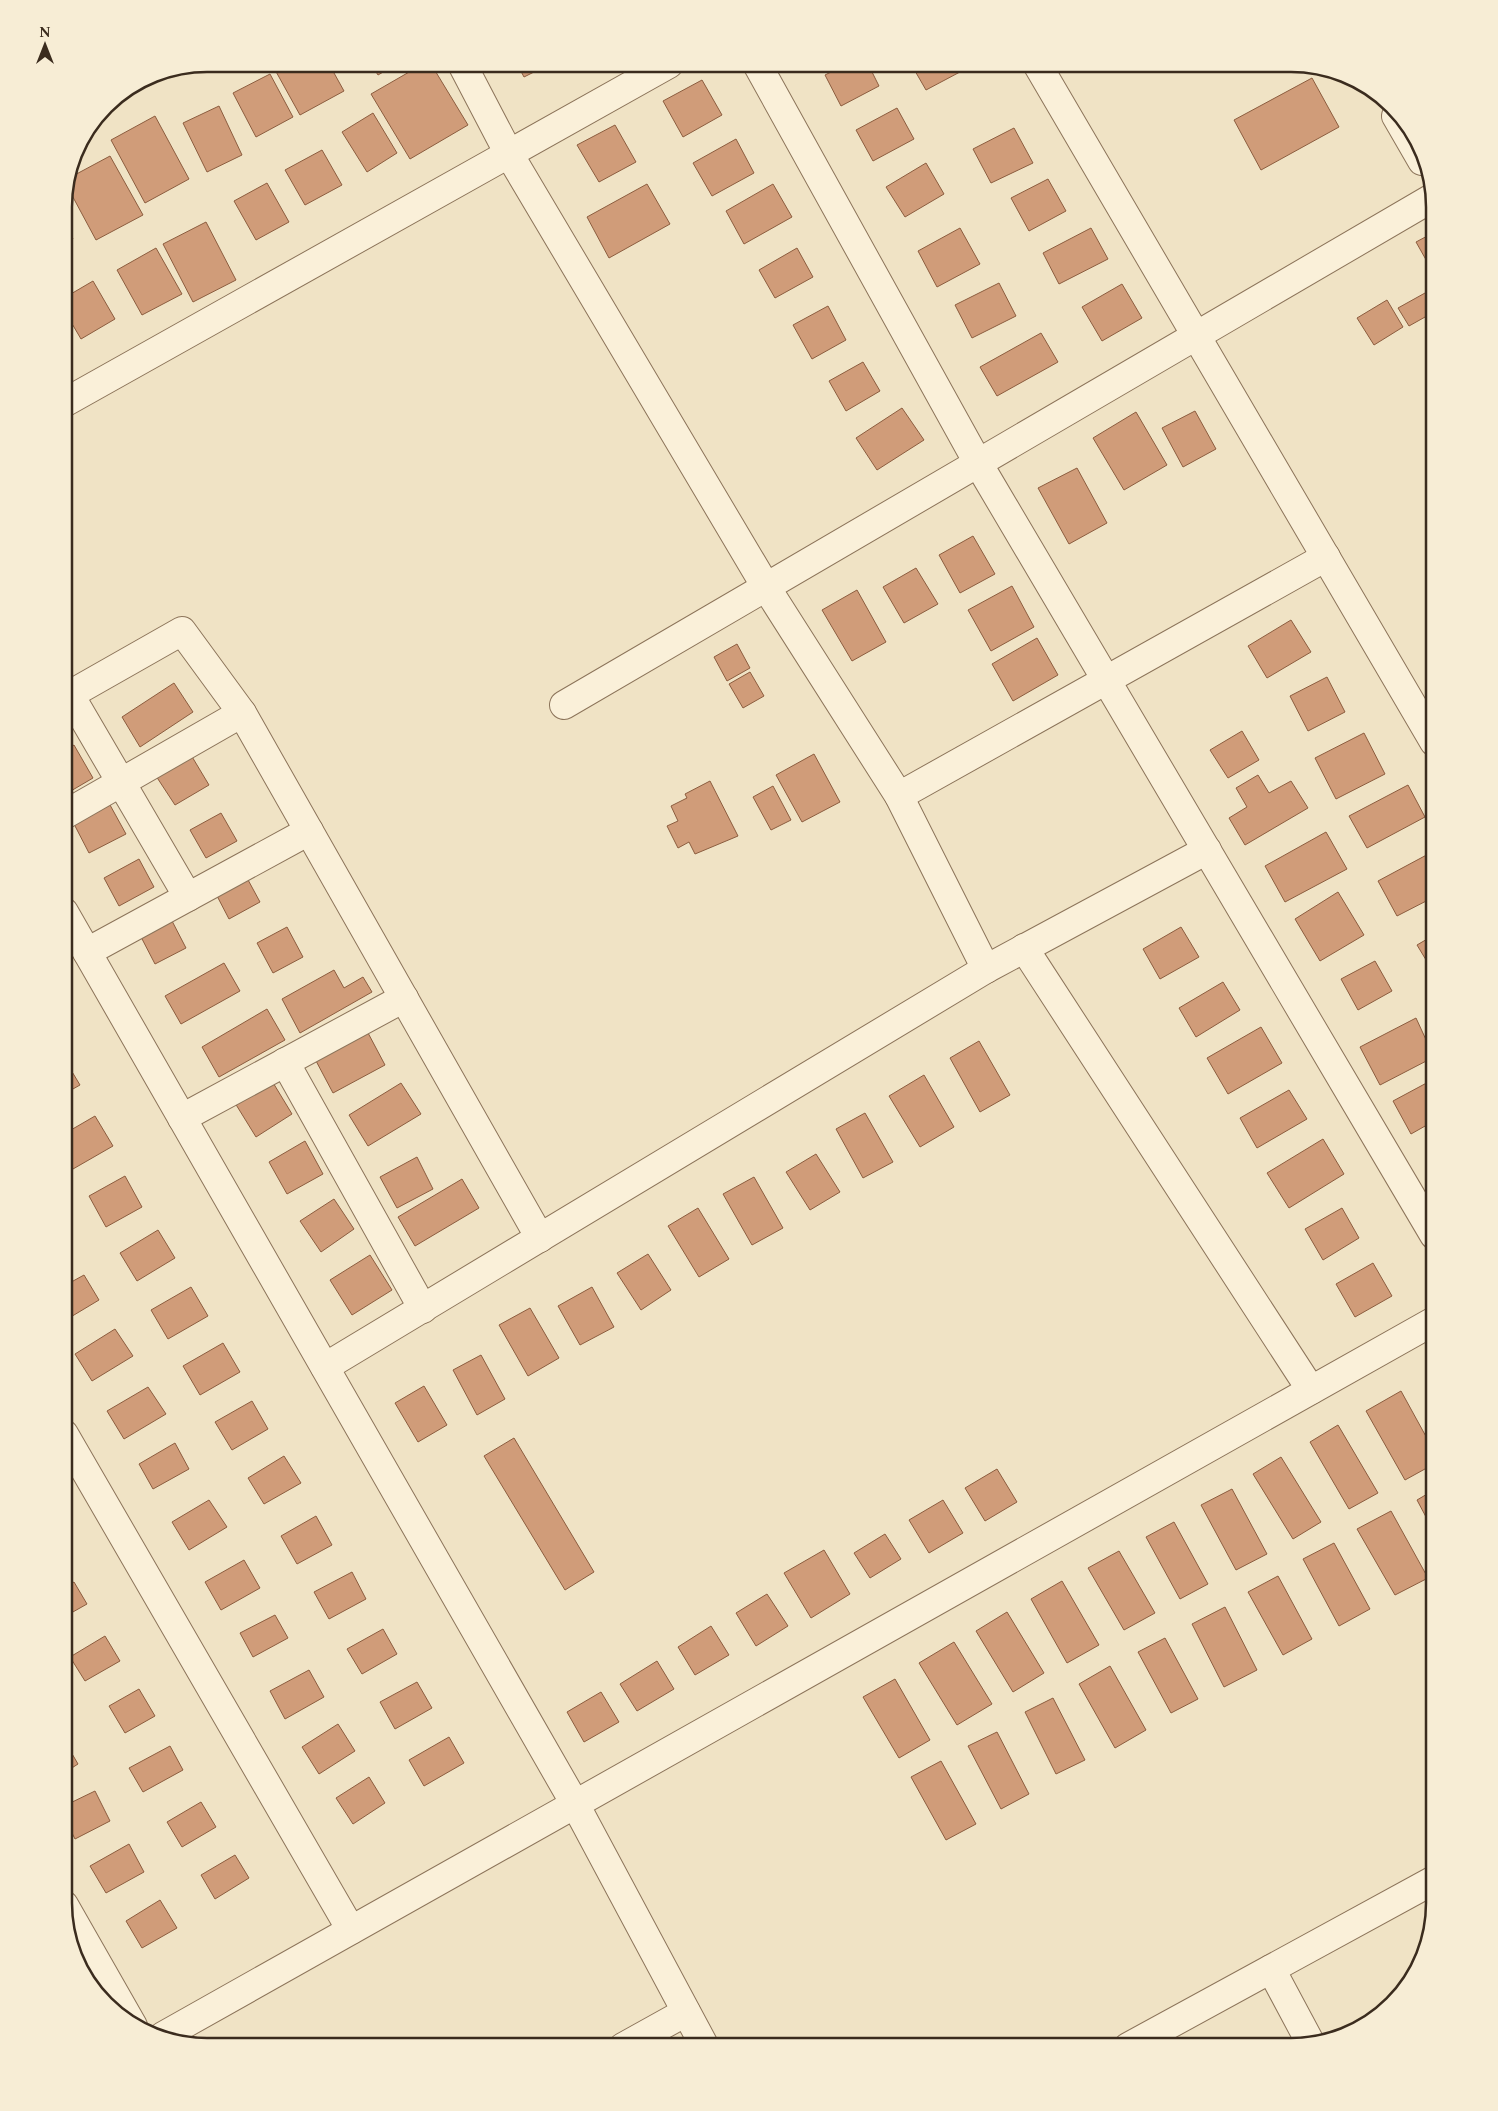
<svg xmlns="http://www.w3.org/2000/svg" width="1498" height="2111" font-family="Spectral,serif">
  <rect width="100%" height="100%" fill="#f0e3c5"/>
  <g fill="#d09c79" stroke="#8c5d3f">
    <polygon points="281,64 329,64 344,91 300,115 274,68"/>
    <polygon points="371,64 397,64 378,75"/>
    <polygon points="423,64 431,64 468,125 410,159 371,94"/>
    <polygon points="517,64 550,64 524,77"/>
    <polygon points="847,64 868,64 879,86 841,106 825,75"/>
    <polygon points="911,64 975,64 926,90"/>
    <polygon points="270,74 293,117 256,137 233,93"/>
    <polygon points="1312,78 1339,127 1261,170 1234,120"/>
    <polygon points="702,80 722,115 683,137 663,101"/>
    <polygon points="219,106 242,155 207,172 183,123"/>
    <polygon points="897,108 914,139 873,161 856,130"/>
    <polygon points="373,113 397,153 367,172 342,132"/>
    <polygon points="155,116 189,179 145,203 111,140"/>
    <polygon points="615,125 636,162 599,182 577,145"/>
    <polygon points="1014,128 1033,163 991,183 973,149"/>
    <polygon points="736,139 754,173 712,196 693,163"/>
    <polygon points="322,150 342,185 305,205 285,170"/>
    <polygon points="110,156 143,215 96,240 67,186 69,178"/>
    <polygon points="926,163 944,194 905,217 886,187"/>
    <polygon points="1048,179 1066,211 1029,231 1011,198"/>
    <polygon points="267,183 289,222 256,240 234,201"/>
    <polygon points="647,184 670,224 609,258 587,217"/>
    <polygon points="773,184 792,217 744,244 726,211"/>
    <polygon points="64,221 73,239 64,244"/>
    <polygon points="206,222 236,280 193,302 163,244"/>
    <polygon points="960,228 980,264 937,287 918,251"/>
    <polygon points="1091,228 1108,259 1059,284 1043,253"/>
    <polygon points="1431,234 1434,239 1434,262 1429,265 1416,242"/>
    <polygon points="156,248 182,294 142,315 117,270"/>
    <polygon points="797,248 813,277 775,298 759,270"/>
    <polygon points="93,281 115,319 81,339 64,310 64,298"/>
    <polygon points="999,283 1016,316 972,338 955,305"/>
    <polygon points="1122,284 1142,318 1102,341 1082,307"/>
    <polygon points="1434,288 1434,312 1409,326 1398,308"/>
    <polygon points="1387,300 1403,327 1374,345 1357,318"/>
    <polygon points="828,306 846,340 812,359 793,325"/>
    <polygon points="1041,333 1058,362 997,396 980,367"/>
    <polygon points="863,362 880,391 846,411 829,381"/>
    <polygon points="902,408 924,440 877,470 856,438"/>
    <polygon points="1195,411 1216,449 1183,467 1162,428"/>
    <polygon points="1136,412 1167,465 1124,490 1093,438"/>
    <polygon points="1077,468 1107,523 1069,544 1038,488"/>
    <polygon points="973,536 995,574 960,593 939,555"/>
    <polygon points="916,568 938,604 904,623 883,587"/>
    <polygon points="1012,586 1034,627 991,651 968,610"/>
    <polygon points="857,590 886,642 852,661 822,610"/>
    <polygon points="1291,620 1311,652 1267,678 1248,646"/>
    <polygon points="1037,638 1058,675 1013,701 992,664"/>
    <polygon points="737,644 750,668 727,681 714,657"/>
    <polygon points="750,672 764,696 743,708 729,684"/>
    <polygon points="1327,677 1345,712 1308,731 1290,696"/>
    <polygon points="174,683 193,712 140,747 122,717"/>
    <polygon points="1242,731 1259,760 1228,778 1210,750"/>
    <polygon points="1364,733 1385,774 1336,799 1315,758"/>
    <polygon points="74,745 93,778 64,795 64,751"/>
    <polygon points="814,754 840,802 802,822 776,775"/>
    <polygon points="191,755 209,785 175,805 156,776"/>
    <polygon points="1258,775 1269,793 1291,781 1308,808 1245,845 1229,818 1247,807 1236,788"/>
    <polygon points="710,781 738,836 695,854 689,842 678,848 667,826 678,821 671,806 687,798 685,794"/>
    <polygon points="1408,785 1425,817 1367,848 1349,816"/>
    <polygon points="773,786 791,820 771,830 753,797"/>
    <polygon points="110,805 126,834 89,853 74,824"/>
    <polygon points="221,813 237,841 206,858 190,830"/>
    <polygon points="1326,832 1347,869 1285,902 1265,866"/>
    <polygon points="1434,851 1434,897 1397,916 1378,881"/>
    <polygon points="139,859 154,887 119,906 104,878"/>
    <polygon points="247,878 260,902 229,919 216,894"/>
    <polygon points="1338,892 1364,935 1320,961 1295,919"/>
    <polygon points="171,919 186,948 155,964 140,935"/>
    <polygon points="287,927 303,957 273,973 257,943"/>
    <polygon points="1181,927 1199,957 1160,979 1143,949"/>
    <polygon points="1434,935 1434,973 1417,945"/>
    <polygon points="1375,961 1392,991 1358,1010 1341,979"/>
    <polygon points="224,963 240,991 181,1024 165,996"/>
    <polygon points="334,970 344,988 363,977 372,992 300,1033 282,999"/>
    <polygon points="1223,982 1240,1010 1196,1037 1179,1008"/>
    <polygon points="267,1009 285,1040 219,1077 202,1047"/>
    <polygon points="1416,1018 1434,1057 1380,1085 1360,1047"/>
    <polygon points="1261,1027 1282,1063 1228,1094 1207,1058"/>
    <polygon points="367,1031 385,1065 333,1093 315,1059"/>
    <polygon points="979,1041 1010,1095 980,1112 950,1058"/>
    <polygon points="65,1060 80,1085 64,1094 64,1061"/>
    <polygon points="924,1075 954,1127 920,1147 889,1096"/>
    <polygon points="1434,1079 1434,1121 1411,1134 1393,1101"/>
    <polygon points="272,1081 292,1114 256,1137 235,1103"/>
    <polygon points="401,1083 421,1114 368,1146 349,1115"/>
    <polygon points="1289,1090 1307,1119 1257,1148 1240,1118"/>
    <polygon points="865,1113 893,1162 863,1178 836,1129"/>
    <polygon points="95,1116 113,1146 73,1169 64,1153 64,1134"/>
    <polygon points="1323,1139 1344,1174 1289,1208 1267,1173"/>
    <polygon points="305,1141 323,1174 287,1194 269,1162"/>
    <polygon points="816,1154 840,1192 810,1210 786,1172"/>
    <polygon points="1434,1156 1434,1173 1427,1160"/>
    <polygon points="417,1157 433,1189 397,1208 380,1177"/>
    <polygon points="125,1176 142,1207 106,1227 89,1196"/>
    <polygon points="754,1177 783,1228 752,1245 723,1194"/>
    <polygon points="462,1179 479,1208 415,1246 398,1217"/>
    <polygon points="334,1199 354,1229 321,1252 300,1221"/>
    <polygon points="698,1208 729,1259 699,1277 668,1226"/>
    <polygon points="1342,1208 1359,1238 1323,1260 1305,1229"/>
    <polygon points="158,1230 175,1258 137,1281 120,1253"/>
    <polygon points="648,1254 671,1290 641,1310 617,1273"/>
    <polygon points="370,1255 392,1290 352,1315 330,1280"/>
    <polygon points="1373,1263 1392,1296 1355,1317 1336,1284"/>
    <polygon points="84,1275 99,1300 64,1321 64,1286"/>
    <polygon points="191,1287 208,1316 168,1339 151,1310"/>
    <polygon points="592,1287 614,1327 580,1345 558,1306"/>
    <polygon points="530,1308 559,1358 528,1376 499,1325"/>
    <polygon points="115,1329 133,1356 92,1381 75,1354"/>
    <polygon points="223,1343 240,1372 200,1395 183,1366"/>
    <polygon points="481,1355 505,1399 477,1415 453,1370"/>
    <polygon points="424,1386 447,1425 418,1442 395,1403"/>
    <polygon points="148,1387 166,1414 124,1439 107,1411"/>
    <polygon points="1401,1391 1434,1451 1434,1464 1405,1480 1366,1411"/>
    <polygon points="252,1401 268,1429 232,1450 215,1422"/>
    <polygon points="1338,1425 1378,1493 1349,1509 1310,1442"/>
    <polygon points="514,1438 594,1572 565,1590 484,1456"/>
    <polygon points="175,1443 189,1469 153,1489 139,1464"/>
    <polygon points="284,1456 301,1483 264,1504 248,1478"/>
    <polygon points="1281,1457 1321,1522 1293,1539 1253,1474"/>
    <polygon points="997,1469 1017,1502 985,1521 965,1488"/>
    <polygon points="1232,1489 1267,1554 1236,1570 1201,1505"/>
    <polygon points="1434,1490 1434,1532 1417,1500"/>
    <polygon points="209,1500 227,1527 189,1550 172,1522"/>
    <polygon points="943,1500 963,1533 929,1553 909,1520"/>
    <polygon points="1391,1511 1428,1578 1395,1595 1357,1529"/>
    <polygon points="316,1516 332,1545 297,1564 281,1536"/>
    <polygon points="1174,1522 1208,1584 1180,1599 1146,1537"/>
    <polygon points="885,1534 901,1559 870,1578 854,1553"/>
    <polygon points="1334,1543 1370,1609 1339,1626 1303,1559"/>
    <polygon points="824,1550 850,1594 811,1618 784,1573"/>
    <polygon points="1119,1551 1155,1613 1124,1630 1088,1568"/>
    <polygon points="244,1560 260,1588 221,1610 205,1582"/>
    <polygon points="352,1572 366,1599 329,1619 314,1592"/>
    <polygon points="1278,1576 1312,1639 1283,1655 1248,1592"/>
    <polygon points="1062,1581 1099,1645 1067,1663 1031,1599"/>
    <polygon points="74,1582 87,1604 64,1617 64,1588"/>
    <polygon points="767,1594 788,1626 756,1646 736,1613"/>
    <polygon points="1225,1607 1257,1670 1224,1687 1192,1624"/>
    <polygon points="1007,1612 1044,1673 1013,1692 976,1631"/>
    <polygon points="275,1615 288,1638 253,1657 240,1633"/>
    <polygon points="711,1626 729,1655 695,1675 678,1647"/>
    <polygon points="383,1629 397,1654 362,1674 347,1649"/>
    <polygon points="105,1636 120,1661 85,1681 70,1657"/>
    <polygon points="1165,1638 1198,1699 1171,1713 1138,1652"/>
    <polygon points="954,1642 992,1704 957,1725 919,1663"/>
    <polygon points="657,1661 674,1689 637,1711 620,1684"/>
    <polygon points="1110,1666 1146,1730 1115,1748 1079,1684"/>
    <polygon points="309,1670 324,1697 285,1719 270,1691"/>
    <polygon points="895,1679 930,1740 899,1758 863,1697"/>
    <polygon points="417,1682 432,1708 395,1729 380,1702"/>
    <polygon points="139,1689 155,1716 125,1733 109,1706"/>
    <polygon points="601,1692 619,1722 584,1742 567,1712"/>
    <polygon points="1053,1698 1085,1760 1056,1774 1025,1712"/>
    <polygon points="338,1724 355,1751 319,1774 302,1747"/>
    <polygon points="997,1732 1029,1794 1001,1809 968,1746"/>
    <polygon points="449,1737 464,1763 424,1786 409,1760"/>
    <polygon points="64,1740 78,1764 64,1773"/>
    <polygon points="170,1746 183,1770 143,1792 129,1768"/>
    <polygon points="941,1761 976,1824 946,1840 911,1777"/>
    <polygon points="369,1777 385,1803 353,1824 336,1798"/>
    <polygon points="95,1791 110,1821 75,1839 64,1817 64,1806"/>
    <polygon points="201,1802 216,1827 182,1847 167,1822"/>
    <polygon points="129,1844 144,1872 106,1893 90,1866"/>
    <polygon points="235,1855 249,1878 215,1899 201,1875"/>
    <polygon points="160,1900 177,1928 142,1948 126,1921"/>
  </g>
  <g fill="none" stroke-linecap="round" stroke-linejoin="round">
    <defs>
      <g id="minor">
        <polyline points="462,64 509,154 766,587 899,796 986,969"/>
        <polyline points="757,64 978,463 1434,1235"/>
        <polyline points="1037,64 1434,742"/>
        <polyline points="1396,116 1422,161"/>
        <polyline points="64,403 669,64"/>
        <polyline points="70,695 188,897"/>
        <polyline points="64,698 182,631 242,713 540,1238"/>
        <polyline points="564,705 1432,198"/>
        <polyline points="899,796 1326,557"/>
        <polyline points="64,815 242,713"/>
        <polyline points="64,912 575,1804 705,2047"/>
        <polyline points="1024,948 1311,1390"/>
        <polyline points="87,952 309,831"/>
        <polyline points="285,1062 423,1309"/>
        <polyline points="182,1118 404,998"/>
        <polyline points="325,1367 986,969 1207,850"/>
        <polyline points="64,1434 351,1930"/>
        <polyline points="64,1905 133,2026"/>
        <polyline points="1271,1969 1310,2042"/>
        <polyline points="163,2036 1434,1321"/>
        <polyline points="623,2047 686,2012"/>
        <polyline points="1128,2047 1434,1880"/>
      </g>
    </defs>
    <use href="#minor" stroke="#8c745a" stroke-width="30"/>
    <use href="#minor" stroke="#faf0d9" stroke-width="28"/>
  </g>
  <path d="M0 0H1498V2111H0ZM207 72H1291A135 135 0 0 1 1426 207V1903A135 135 0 0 1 1291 2038H207A135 135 0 0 1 72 1903V207A135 135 0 0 1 207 72Z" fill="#f7edd5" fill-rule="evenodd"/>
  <path fill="none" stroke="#3b2c1e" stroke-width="2.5" d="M207 72H1291A135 135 0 0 1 1426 207V1903A135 135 0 0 1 1291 2038H207A135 135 0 0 1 72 1903V207A135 135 0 0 1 207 72Z"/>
  <g transform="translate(45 45)" stroke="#f7edd5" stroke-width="4" paint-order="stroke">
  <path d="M0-4L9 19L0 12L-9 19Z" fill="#3b2c1e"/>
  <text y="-8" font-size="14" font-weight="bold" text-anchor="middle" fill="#3b2c1e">N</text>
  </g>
</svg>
